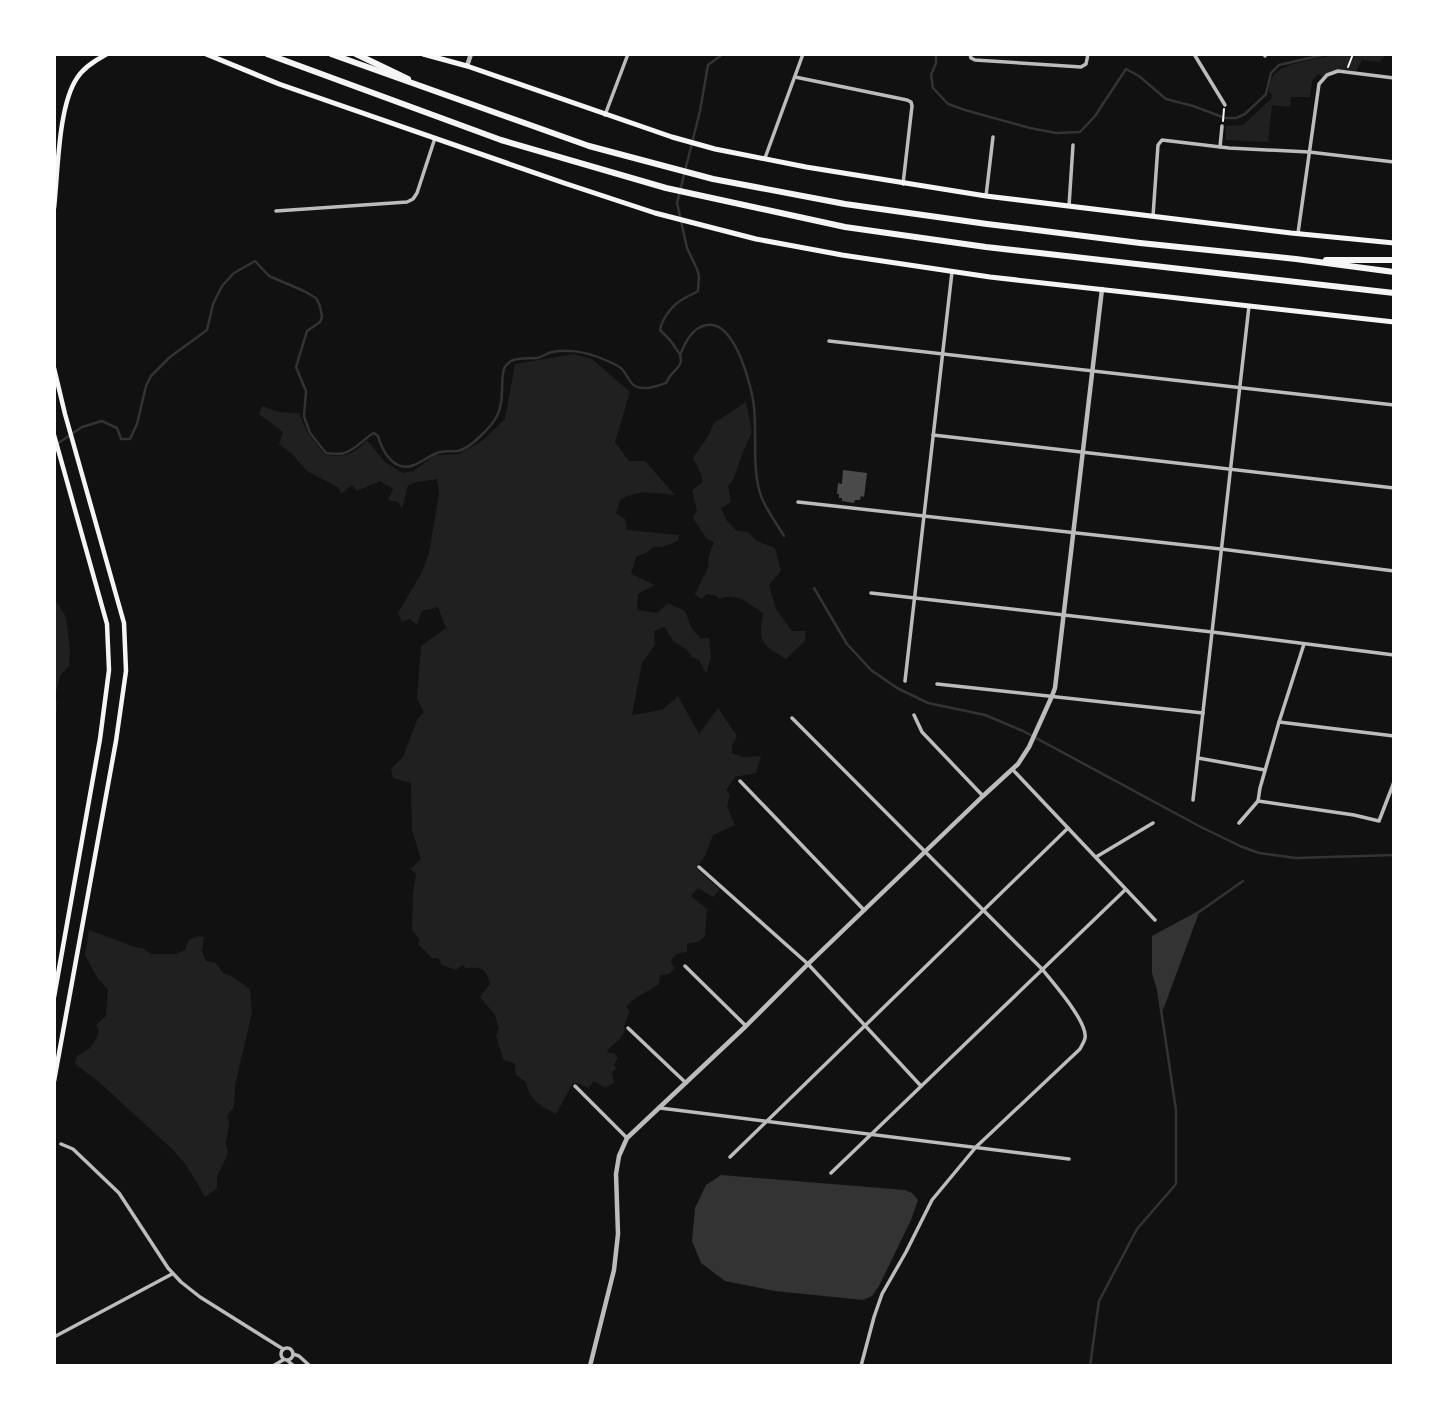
<svg xmlns="http://www.w3.org/2000/svg" width="1448" height="1420" font-family="'Asap Condensed',sans-serif">
  <rect width="100%" height="100%" fill="#111"/>
  <g fill="#202020">
    <path d="M1340,54H1348L1349,56L1352,58L1354,54H1387L1380,62L1362,60L1356,71C1340,68 1336,68 1322,77L1318,74L1312,81L1310,97H1291L1290,107L1272,105L1268,142L1226,140V126L1243,125L1272,98V95L1269,92C1269,84 1271,76 1278,71C1289,62 1325,58 1340,54Z"/>
    <path d="M574,354L592,359L630,392L615,442L629,461H645L675,495C653,493 640,489 620,500L616,513L625,519L627,530L679,535L678,541L662,547H654L646,553L636,557L631,574L655,585L638,594L637,610L657,613L668,603L685,611L692,629L701,639L709,638L711,658L706,673L699,660L692,657L686,649L673,641L665,627L654,631L655,645L642,663L632,715L662,710L678,696L699,734L718,708L737,736L732,746V753L742,757L761,756L756,773L735,777L726,790L730,794L727,806L735,825L713,835L705,856L696,868L720,890L713,897L698,888L691,896L707,909L705,936L698,942L687,944V952C678,953 673,953 671,963L675,968L669,974L660,975L659,984C648,992 635,996 626,1007L630,1011L624,1026L625,1031L620,1039L607,1050L609,1053H614L618,1058L614,1064L616,1069L612,1072L614,1083L605,1088L594,1081L588,1088L578,1083H573L556,1114C541,1106 529,1100 526,1082L516,1075L515,1064L503,1059L496,1036L499,1029L495,1015L480,997L490,984C486,968 482,967 466,968L462,965L456,970L442,965L438,958H432L418,944L420,940L412,930L413,893L416,874L410,869L421,859L412,830L411,783L393,778L391,769L403,757L417,720L424,712L417,699L421,646L446,628L438,607L422,611L417,625L410,619L402,622L398,613L422,572L429,553L439,494L437,479C427,481 418,481 408,485L402,509L398,502L388,500L393,489L380,481L357,491L352,485L341,494L339,488L307,471L291,453L279,444L283,432L259,414L262,406L278,412L299,413L308,434L325,455C347,457 351,456 367,440L385,462L402,473L413,471L435,455L459,454L482,441L505,419L515,364Z"/>
    <path d="M746,402L752,432L741,457L734,478L728,486L731,502L721,508L727,521L737,531L748,532L757,541L775,548L781,571L769,585L776,609L792,631H806L805,641L786,659C759,643 759,643 763,613C749,604 736,591 720,599L717,596L707,594L701,599L695,594L708,568L709,555L714,542L707,539L693,518L697,510L692,490L703,482L701,474L693,458L708,436L714,423Z"/>
    <polygon points="54,598 66,617 70,651 69,666 60,676 55,696 57,704 54,743"/>
    <path d="M89,930L132,946L144,949L151,954H176L185,950L189,940L198,936L204,937L202,952L206,961L216,963L223,973L233,977L250,989L252,1013L235,1085L234,1107L227,1116L229,1123L226,1143L228,1154L217,1176V1188L205,1197L187,1166L172,1149L98,1081L75,1064L77,1056C90,1050 95,1044 99,1031L96,1025L106,1016L108,989L98,979L85,955Z"/>
  </g>
  <g fill="#333">
    <polygon points="1200,910 1163,1010 1152,973 1152,936"/>
    <polygon points="721,1175 905,1190 912,1193 918,1200 911,1220 879,1286 872,1296 863,1300 775,1291 725,1281 701,1263 692,1241 695,1208 706,1185"/>
  </g>
  <g fill="none" stroke-linecap="round" stroke-linejoin="round">
    <g stroke="#333" stroke-width="2.5">
      <polyline points="936,54 936,63 931,75 933,88 948,104 965,110 1030,128 1056,133 1080,132 1095,116 1126,69 1139,76 1166,99 1193,106 1225,118 1236,118 1245,114 1266,94 1271,73 1279,65 1327,54"/>
      <path d="M679,353L670,340L660,330C662,319 672,305 683,299C688,296 693,294 698,291L699,276L697,269L687,248L677,203L700,111L708,65L723,54"/>
      <path d="M54,446L82,427L102,421L117,428L121,439H130L137,424L146,386L151,376L170,357L207,330L213,304L222,286L234,273L255,261L269,276L304,291L316,298L320,306L322,317L320,322L307,331L296,367L306,391L304,416L306,422L310,433L326,453C331,453 339,455 344,453C356,450 364,438 374,433L378,436C382,451 394,473 414,465C422,462 429,456 437,453C444,450 451,452 458,451C471,448 491,427 497,416C505,400 500,382 504,369C505,365 508,363 511,361C520,357 529,359 537,358C543,357 546,353 552,352C576,348 597,355 618,366C627,371 627,381 635,386C644,391 657,386 666,383C668,380 669,377 671,375C677,367 683,366 680,355C683,348 686,341 690,336C695,329 700,326 707,325C735,320 752,387 754,407C757,435 752,466 760,493C765,509 776,522 784,536"/>
      <polyline points="814,588 847,644 871,670 897,688 928,703 985,715 1023,731 1199,826 1240,846 1259,853 1296,858 1394,855"/>
      <polyline points="1199,912 1243,881"/>
      <polyline points="1090,1366 1099,1301 1137,1229 1176,1184 1176,1110 1158,989"/>
    </g>
  </g>
  <polygon fill="#4a4a4a" points="843,470 867,473 864,497 861,496 860,500 855,500 854,503 842,501 842,498 839,498 839,494 837,494 838,483 842,484"/>
  <g fill="none" stroke-linecap="round" stroke-linejoin="round">
    <g stroke="#f5f5f5" stroke-width="2">
      <polyline points="1348,67 1353,54"/>
      <polyline points="1223,121 1224,109"/>
    </g>
    <g stroke="#bcbcbc" stroke-width="3.5">
      <polyline points="970,54 971,58 975,60 1081,67 1086,64 1088,54"/>
      <polyline points="1194,54 1225,105"/>
      <polyline points="1264,54 1265,56"/>
      <polyline points="795,77 907,100 911,102 912,106 903,184"/>
      <polyline points="605,115 628,54"/>
      <polyline points="1220,147 1222,126"/>
      <polyline points="765,158 803,54"/>
      <polyline points="986,196 993,137"/>
      <polyline points="1069,206 1073,145"/>
      <polyline points="276,211 407,202 413,199 417,193 435,138"/>
      <polyline points="1153,216 1158,145 1162,140 1229,148 1309,152 1394,162"/>
      <polyline points="1298,233 1319,84 1327,75 1338,71 1394,78"/>
      <polyline points="829,341 1394,405"/>
      <polyline points="933,435 1394,488"/>
      <polyline points="798,502 1221,549 1394,571"/>
      <polyline points="871,593 1212,632 1394,655"/>
      <polyline points="905,681 952,272"/>
      <polyline points="937,684 1203,713"/>
      <polyline points="914,715 922,732 983,796"/>
      <path d="M792,718L1042,969C1053,983 1088,1022 1085,1038C1085,1040 1081,1047 1080,1049L976,1147L932,1200L906,1252L882,1294L874,1317L861,1366"/>
      <polyline points="1279,722 1394,736"/>
      <polyline points="1198,758 1265,770"/>
      <polyline points="1013,770 1155,920"/>
      <polyline points="740,781 864,910"/>
      <polyline points="1193,800 1249,306"/>
      <polyline points="1258,801 1354,815 1379,821 1394,782"/>
      <polyline points="1239,823 1258,801 1260,788 1279,722 1304,644"/>
      <polyline points="1096,857 1153,823"/>
      <polyline points="699,867 808,964 921,1086"/>
      <polyline points="685,966 746,1026"/>
      <polyline points="628,1028 686,1083"/>
      <polyline points="575,1086 627,1138"/>
      <polyline points="660,1108 1069,1159"/>
      <polyline points="61,1144 73,1149 119,1193 168,1268 181,1282 200,1297 283,1349"/>
      <polyline points="730,1157 1068,828"/>
      <polyline points="831,1173 1125,890"/>
      <polyline points="54,1337 172,1274"/>
      <circle cx="287" cy="1354" r="6"/>
      <polyline points="293,1354 299,1356 310,1366"/>
      <polyline points="288,1361 294,1366"/>
      <polyline points="273,1366 283,1360"/>
    </g>
    <g stroke="#bcbcbc" stroke-width="4.5">
      <polyline points="467,66 471,54"/>
      <polyline points="590,1366 614,1270 618,1234 616,1174 619,1156 627,1138 746,1026 808,964 983,796 1018,764 1029,747 1052,696 1055,688 1102,289"/>
    </g>
    <g stroke="#f5f5f5" stroke-width="4.5">
      <path d="M54,208C58,173 58,106 77,78C84,67 96,60 107,54"/>
      <polyline points="54,368 65,414 124,623 126,671 116,741 54,1081"/>
      <polyline points="54,435 107,624 109,670 100,739 54,997"/>
    </g>
    <g stroke="#f5f5f5" stroke-width="5">
      <polyline points="206,54 279,84 564,183 655,213 756,239 842,255 990,277 1394,322"/>
      <polyline points="423,54 467,66 672,137 715,149 806,167 986,196 1291,233 1394,243"/>
    </g>
    <g stroke="#f5f5f5" stroke-width="6">
      <polyline points="267,54 501,140 666,188 845,227 986,247 1394,293"/>
      <polyline points="331,54 589,146 713,179 845,204 987,224 1140,243 1296,259 1394,272"/>
      <polyline points="356,54 408,79"/>
      <polyline points="1326,260 1394,260"/>
    </g>
  </g>
  <rect width="1448" height="1420" fill="none" stroke="#ffffff" stroke-width="112"/>
</svg>
